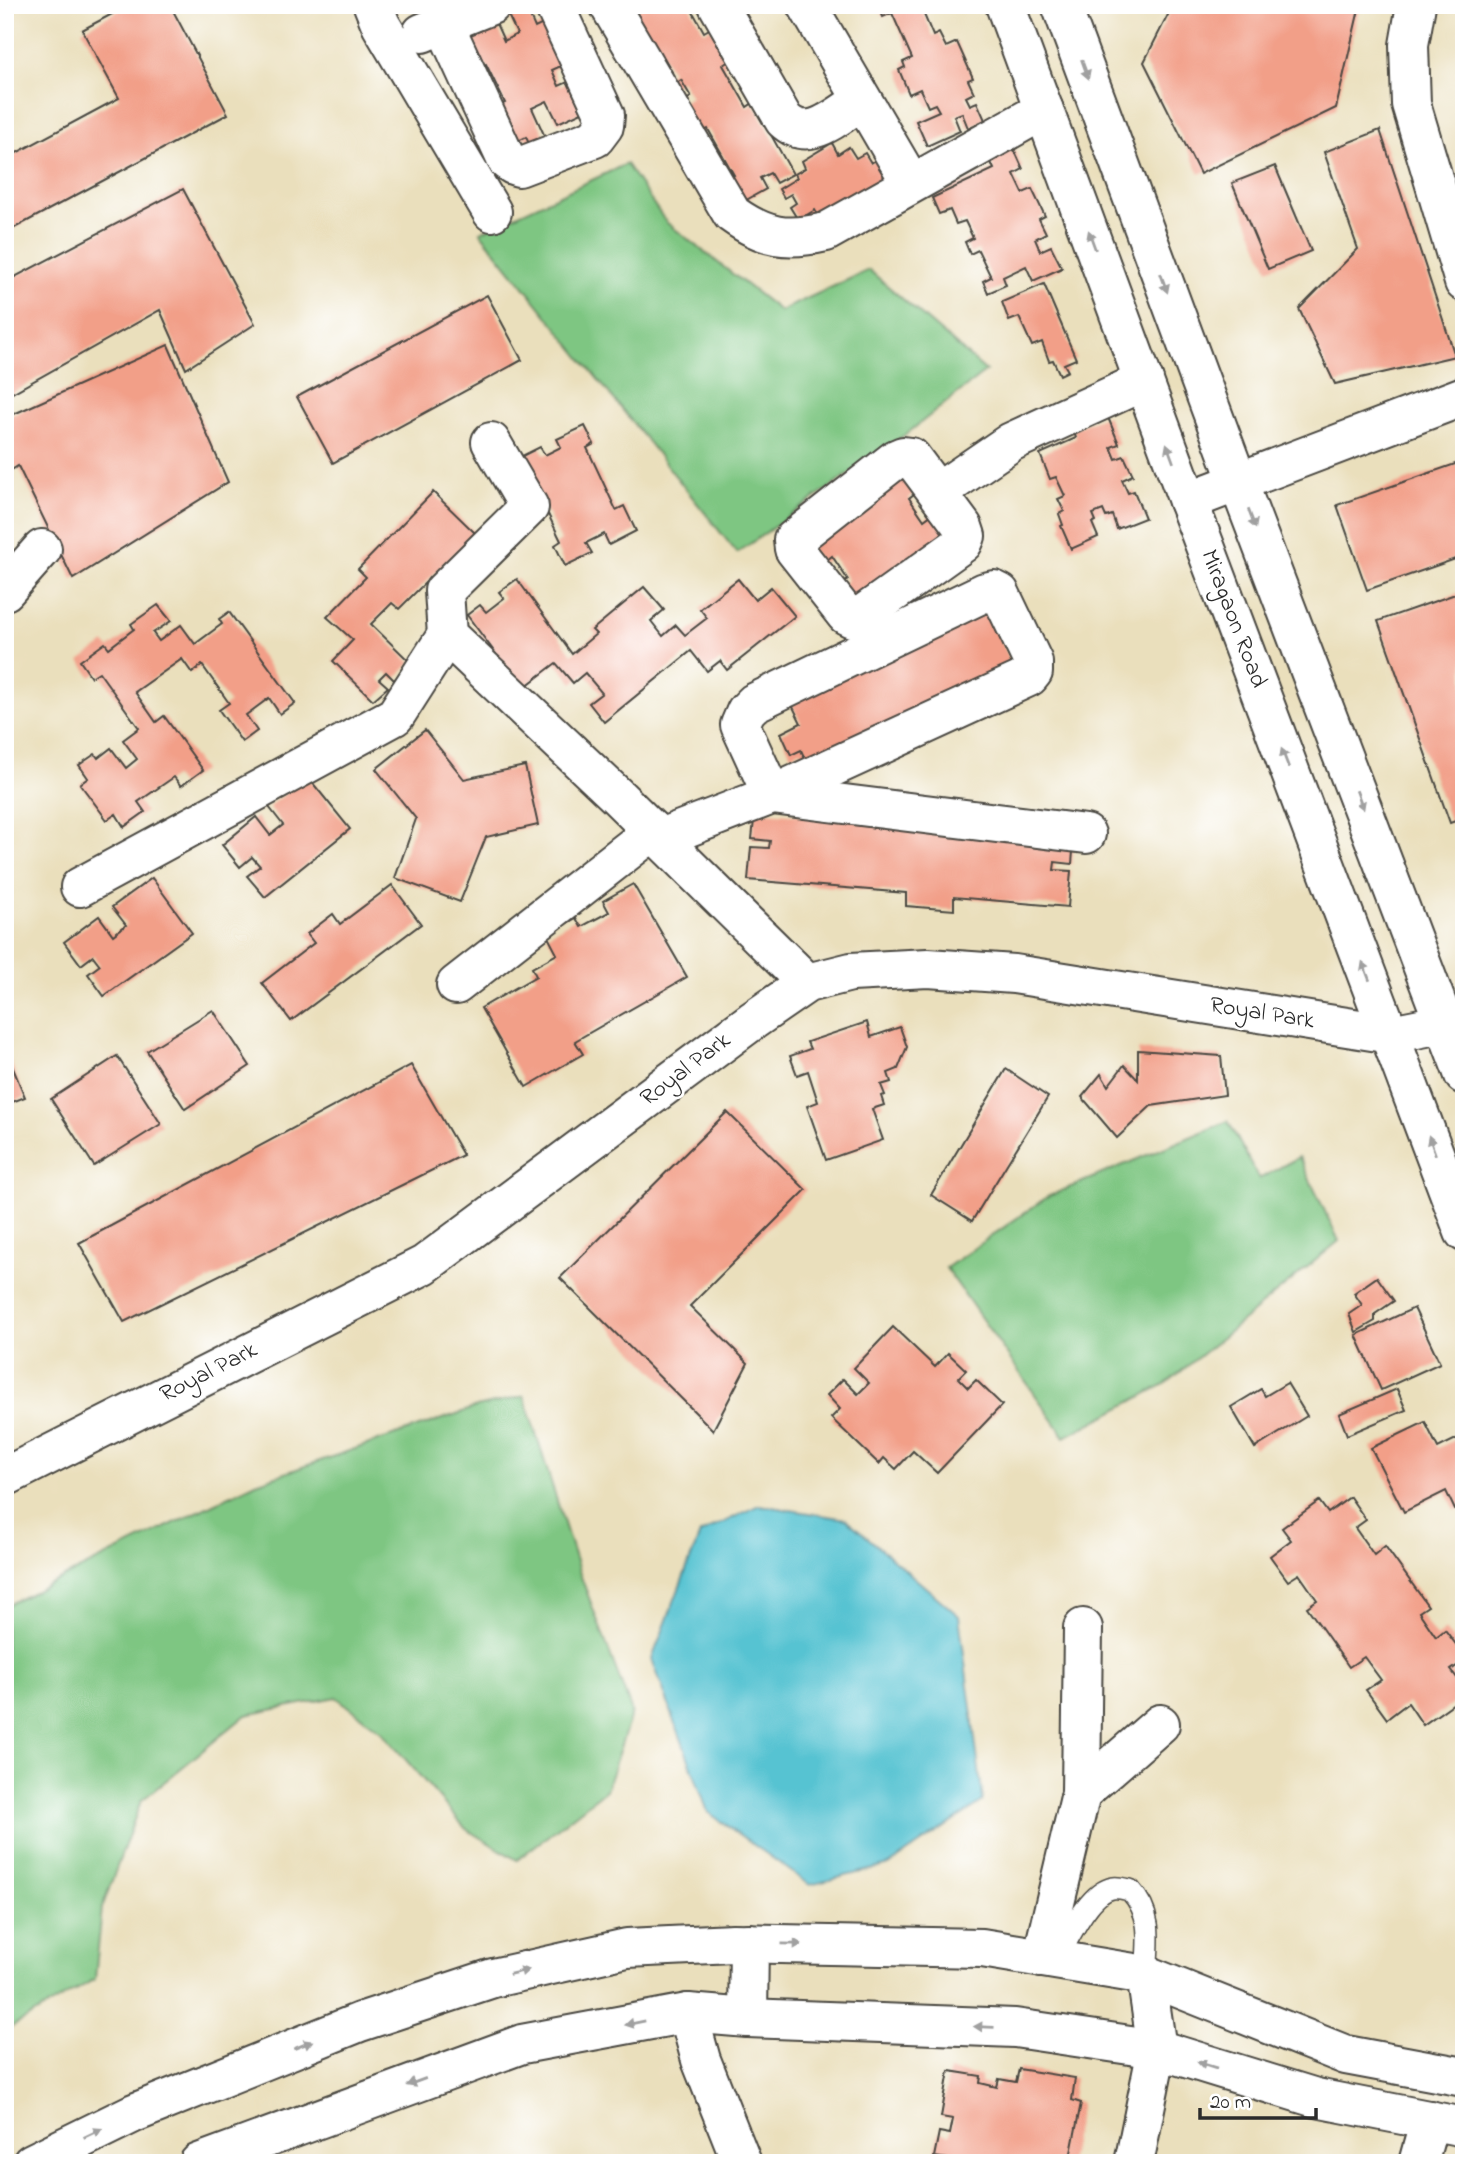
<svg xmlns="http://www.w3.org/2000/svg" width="1469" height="2168" font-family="'Indie Flower',sans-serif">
  <rect width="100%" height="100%" fill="#fff"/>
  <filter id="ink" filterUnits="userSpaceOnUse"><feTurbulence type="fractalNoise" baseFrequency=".0143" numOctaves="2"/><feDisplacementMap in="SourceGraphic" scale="14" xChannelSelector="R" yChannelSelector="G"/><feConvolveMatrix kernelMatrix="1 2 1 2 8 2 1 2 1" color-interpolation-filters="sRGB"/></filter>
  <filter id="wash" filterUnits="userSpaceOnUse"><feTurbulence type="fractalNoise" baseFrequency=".00686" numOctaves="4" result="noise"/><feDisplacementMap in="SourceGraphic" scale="28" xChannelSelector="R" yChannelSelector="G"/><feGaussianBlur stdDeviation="1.57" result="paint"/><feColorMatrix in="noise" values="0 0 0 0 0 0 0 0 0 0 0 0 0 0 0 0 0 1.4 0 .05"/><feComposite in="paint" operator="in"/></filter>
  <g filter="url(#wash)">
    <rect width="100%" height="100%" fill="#eadfbc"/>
    <g fill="#7ec682" stroke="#547856" stroke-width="2">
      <polygon points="626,164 666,222 780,311 869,270 986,371 909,432 737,553 480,232"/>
      <polygon points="1228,1121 1259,1179 1299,1157 1339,1241 1167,1383 1065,1437 946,1268 1047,1197"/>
      <polygon points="524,1396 580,1574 632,1712 606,1790 517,1860 466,1829 380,1730 336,1697 246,1715 141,1801 102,1908 95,1979 5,2031 5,1606 256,1483 477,1407"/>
    </g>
    <polygon fill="#57c3d2" stroke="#41777e" stroke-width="2" points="759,1505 846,1519 959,1616 983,1801 889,1865 810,1885 708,1812 652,1659 700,1534"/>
    <g id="blocks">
      <g fill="#f29f88">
        <polygon points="129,5 170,5 228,114 5,233 5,159 119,98 82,30"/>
        <polygon points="525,5 535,28 547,22 553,35 548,38 561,66 552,70 559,86 568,82 582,112 558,123 547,101 532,108 546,139 530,146 526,137 510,145 493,108 505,103 486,64 475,69 464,32 494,19 504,41 517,34 507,13"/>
        <polygon points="640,5 689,5 704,32 711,28 729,61 723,65 747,107 753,103 793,174 776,183 770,173 760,178 766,189 739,204 725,179 734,175 708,129 695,136 677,105 691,97 681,80 673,86 667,75 672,72 661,52 650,58 627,16 641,7"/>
        <polygon points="878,5 920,5 933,36 939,33 946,47 957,42 973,78 968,80 974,93 966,97 970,105 977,102 985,120 968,128 962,113 954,116 960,131 927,146 916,121 939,111 935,104 928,107 920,89 909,94 899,70 905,67 903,62 912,58 892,13 883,17"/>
        <polygon points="1173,5 1360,5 1336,108 1200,174 1144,62"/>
        <polygon points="1380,130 1455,356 1335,384 1299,309 1358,249 1324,152"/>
        <polygon points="832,143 838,154 849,147 856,158 865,153 871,163 881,157 894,179 822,222 815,210 798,220 790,207 796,203 791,194 784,198 779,189 797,178 795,174 805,168 802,161"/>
        <polygon points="1014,149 1023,169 1014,174 1023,193 1032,189 1045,216 1039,219 1046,233 1035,239 1040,251 1051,246 1062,268 1033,281 1026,266 1003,277 1006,285 988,293 983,281 991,277 978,250 970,254 965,242 973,238 965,221 956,224 950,210 939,214 932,198 994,169 990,160"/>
        <polygon points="1275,166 1311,251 1268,269 1232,183"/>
        <polygon points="183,189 255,324 186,369 160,310 5,397 5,282"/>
        <polygon points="1044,284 1076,359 1064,364 1068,371 1060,375 1053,360 1049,361 1042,342 1032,346 1019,317 1009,321 1002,302"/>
        <polygon points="487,295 522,360 333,463 297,397"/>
        <polygon points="168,345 228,482 73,579 18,466 5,474 5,418"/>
        <polygon points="1107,415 1119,444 1111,447 1116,459 1124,456 1133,475 1122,480 1128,493 1134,491 1145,518 1117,529 1112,515 1106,517 1103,510 1093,514 1096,521 1092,523 1098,537 1071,549 1061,526 1063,525 1059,514 1064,511 1058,499 1065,496 1056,477 1050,479 1040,454 1076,438 1073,429"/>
        <polygon points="585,426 594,444 587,448 616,510 624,506 636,531 609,545 604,534 586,543 592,553 565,566 555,545 561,541 531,479 514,460 540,447 545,455 561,447 557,439"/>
        <polygon points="1458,463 1464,479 1464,556 1367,590 1337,505"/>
        <polygon points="902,466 920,489 909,498 924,520 935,512 953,535 855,610 838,587 848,580 832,556 822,564 804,540"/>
        <polygon points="433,492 475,533 399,609 392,603 371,624 411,663 394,680 386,672 379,679 388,687 373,700 333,661 353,640 327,617 366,577 358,569"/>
        <polygon points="517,579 572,654 596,634 592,630 644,587 664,610 651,621 663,636 676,625 685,635 707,618 700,609 738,579 755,600 771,587 795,616 727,670 720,661 707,671 691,651 604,722 589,703 602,693 585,673 573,683 556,663 522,689 467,615 480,605 486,612 504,598 499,592"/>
        <polygon points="1464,591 1464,818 1450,823 1378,621"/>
        <polygon points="988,597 1000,623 994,626 1010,659 1016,657 1022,671 810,770 801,750 791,755 781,733 801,723 791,703"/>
        <polygon points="158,605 171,621 153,633 159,641 181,625 195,644 222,624 219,619 229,612 295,703 280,714 269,698 246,715 257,731 242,742 219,710 229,703 202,665 192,673 182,659 135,692 156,722 164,716 203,770 181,786 174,777 138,802 145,812 124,827 116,814 107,820 80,784 88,778 79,765 95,754 98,758 111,748 126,768 137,759 123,740 139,728 99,672 91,677 80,661 105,643 109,648 134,629 131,624"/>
        <polygon points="425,730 464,779 525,766 538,825 486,837 460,902 395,878 416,819 376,769"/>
        <polygon points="307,776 350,829 265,897 247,876 260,866 252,857 240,867 222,845 256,817 270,835 283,825 269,807"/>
        <polygon points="755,811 1074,838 1072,864 1055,862 1054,870 1071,871 1068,907 954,897 954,910 906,906 906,893 748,880 751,847 769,848 770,841 752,839"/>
        <polygon points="152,878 192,933 104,996 88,974 100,965 93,956 81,965 64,942 99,916 113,935 126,925 112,907"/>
        <polygon points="633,884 687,977 575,1041 583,1054 526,1087 481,1008 536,976 532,968 557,954 547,935 576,918 581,927 609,912 603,901"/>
        <polygon points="392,885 421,924 291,1021 262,983 314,943 307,934 333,914 340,924"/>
        <polygon points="213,1010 250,1066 185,1109 147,1051"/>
        <polygon points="867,1022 871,1037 900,1027 907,1047 898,1069 888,1073 891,1082 881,1085 885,1095 881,1096 884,1105 872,1109 883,1140 826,1160 807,1106 818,1102 808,1071 797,1075 790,1056 810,1049 807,1042"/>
        <polygon points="5,1049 25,1097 5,1105"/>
        <polygon points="1138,1050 1221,1056 1225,1095 1151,1106 1117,1138 1082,1097 1101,1074 1108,1086 1124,1065 1138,1080"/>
        <polygon points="117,1056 161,1124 94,1166 51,1099"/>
        <polygon points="411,1065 463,1155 124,1322 79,1243"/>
        <polygon points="1006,1069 1048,1097 972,1221 931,1195"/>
        <polygon points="727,1112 806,1190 690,1306 748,1363 713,1430 560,1278"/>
        <polygon points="1377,1277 1394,1301 1375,1314 1375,1321 1356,1332 1349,1314 1362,1305 1354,1293"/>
        <polygon points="1414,1308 1440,1363 1381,1390 1356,1335"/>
        <polygon points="893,1327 935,1367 948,1353 966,1370 958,1378 968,1388 976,1380 1002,1405 937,1473 913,1451 896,1469 884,1458 879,1464 831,1418 840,1409 827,1395 843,1379 858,1394 869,1383 854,1368"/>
        <polygon points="1287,1383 1307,1416 1255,1448 1231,1407 1261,1389 1265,1396"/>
        <polygon points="1397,1389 1406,1410 1347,1435 1339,1414"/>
        <polygon points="1425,1422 1438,1448 1464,1435 1464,1506 1455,1510 1446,1491 1404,1512 1371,1448"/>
        <polygon points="1350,1497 1366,1520 1355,1528 1374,1555 1385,1546 1428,1606 1419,1612 1436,1637 1445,1630 1464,1655 1464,1661 1451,1670 1464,1687 1464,1696 1423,1725 1408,1703 1387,1719 1366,1690 1381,1680 1364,1657 1349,1667 1307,1607 1317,1600 1299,1574 1288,1581 1270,1556 1291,1540 1282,1528 1319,1501 1328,1513"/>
        <polygon points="1019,2069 1075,2078 1072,2100 1081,2103 1069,2163 977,2163 934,2157 939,2132 950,2134 953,2119 941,2117 949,2071 981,2076 980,2083 997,2087 999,2079 1016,2082"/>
      </g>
    </g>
  </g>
  <g filter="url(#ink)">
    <use href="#blocks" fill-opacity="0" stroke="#484641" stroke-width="2"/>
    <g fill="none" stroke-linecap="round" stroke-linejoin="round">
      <defs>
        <path id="lane" d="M1056,1960C1068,1940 1088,1892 1113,1888C1118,1887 1125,1889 1130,1890C1154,1916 1148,1942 1146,1975"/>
        <g id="street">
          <polyline points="373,5 381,25 492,212"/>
          <path d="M609,5L732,214C765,238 787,241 826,232L1044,110"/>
          <path d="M718,5L784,120C810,144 836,116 861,101"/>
          <polyline points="807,5 911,183"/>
          <polyline points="1416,5 1409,45 1411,104 1464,282"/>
          <polyline points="444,24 507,161 513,165 519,167 595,138 604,126 605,115 554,5"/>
          <polyline points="422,33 491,5"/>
          <polyline points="491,442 529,507 444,591 447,635 616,795 807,983"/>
          <polygon points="903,456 911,457 963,527 966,536 963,543 865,613 852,618 846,615 794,549 793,540 896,459"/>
          <polyline points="938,492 1011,442 1144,381"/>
          <polyline points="1188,501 1464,396"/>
          <polygon points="994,590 1000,593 1033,662 1033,672 1029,677 772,795 740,725 746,711 754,703 985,592"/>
          <polyline points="5,591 42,549"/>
          <polyline points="660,838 772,795 1086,834"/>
          <polyline points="80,887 395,716 447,635"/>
          <polyline points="456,985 653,831"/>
          <polyline points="1081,1793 1083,1628"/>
          <polyline points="1042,1958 1081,1793 1160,1724"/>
          <polyline points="688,2013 701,2060 742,2163"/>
          <polyline points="1134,2163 1157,2049 1146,1975"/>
          <polyline points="1418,2163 1430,2120"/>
        </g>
        <g id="secondary">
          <polyline points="1005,5 1188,501 1464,1232"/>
          <polyline points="1061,5 1238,482 1464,1075"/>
          <polyline points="5,1477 424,1265 752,1021 807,983 851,972 928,968 1014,974 1391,1034 1446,1023"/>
          <polyline points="748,2018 749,1943"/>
          <polyline points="32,2163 134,2113 360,2022 493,1978 627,1948 733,1943 982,1948 1146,1975 1346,2055 1464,2077"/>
          <polyline points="199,2163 522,2044 688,2013 748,2018 1015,2028 1157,2049 1316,2098 1464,2127"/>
        </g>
      </defs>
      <use href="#lane" stroke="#484641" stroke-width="24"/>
      <use href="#street" stroke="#484641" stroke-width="42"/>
      <use href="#secondary" stroke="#484641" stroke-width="42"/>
      <use href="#lane" stroke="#fff" stroke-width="21"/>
      <use href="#street" stroke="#fff" stroke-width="38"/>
      <use href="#secondary" stroke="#fff" stroke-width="38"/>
    </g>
    <defs><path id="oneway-solid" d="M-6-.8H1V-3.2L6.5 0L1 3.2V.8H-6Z" transform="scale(1.75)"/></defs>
    <g fill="#a0a0a0">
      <use href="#oneway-solid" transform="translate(1085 69) rotate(70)"/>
      <use href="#oneway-solid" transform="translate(1092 240) rotate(-110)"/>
      <use href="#oneway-solid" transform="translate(1164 283) rotate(70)"/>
      <use href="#oneway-solid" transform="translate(1170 453) rotate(-110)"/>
      <use href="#oneway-solid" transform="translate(1252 519) rotate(69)"/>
      <use href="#oneway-solid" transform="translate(1285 758) rotate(-111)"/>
      <use href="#oneway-solid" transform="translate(1360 800) rotate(69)"/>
      <use href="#oneway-solid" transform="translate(1366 971) rotate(-111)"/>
      <use href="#oneway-solid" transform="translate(1432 1145) rotate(-110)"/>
      <use href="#oneway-solid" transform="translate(792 1944) rotate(1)"/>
      <use href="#oneway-solid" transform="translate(519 1972) rotate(-13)"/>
      <use href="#oneway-solid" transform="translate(635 2023) rotate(169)"/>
      <use href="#oneway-solid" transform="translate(984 2027) rotate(-178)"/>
      <use href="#oneway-solid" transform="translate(303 2045) rotate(-22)"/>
      <use href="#oneway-solid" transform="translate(1207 2065) rotate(-163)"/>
      <use href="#oneway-solid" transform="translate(416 2082) rotate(160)"/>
      <use href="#oneway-solid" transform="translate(93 2133) rotate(-26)"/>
    </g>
  </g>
  <g text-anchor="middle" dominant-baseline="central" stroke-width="5" stroke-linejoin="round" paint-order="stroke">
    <g font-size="24" fill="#2b2b2b" stroke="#fff">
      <text transform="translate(1233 619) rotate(69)">Miragaon Road</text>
      <text transform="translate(1262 1014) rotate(9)">Royal Park</text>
      <text transform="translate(686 1070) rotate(-37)">Royal Park</text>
      <text transform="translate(209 1373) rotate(-27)">Royal Park</text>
    </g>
  </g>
  <rect width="1469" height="2168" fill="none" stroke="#fff" stroke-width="28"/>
  <path d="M1200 2108v10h116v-10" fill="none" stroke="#2b2b2b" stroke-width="3.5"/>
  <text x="1210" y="2108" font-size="21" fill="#2b2b2b" stroke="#ffffff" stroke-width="5" paint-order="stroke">20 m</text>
</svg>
